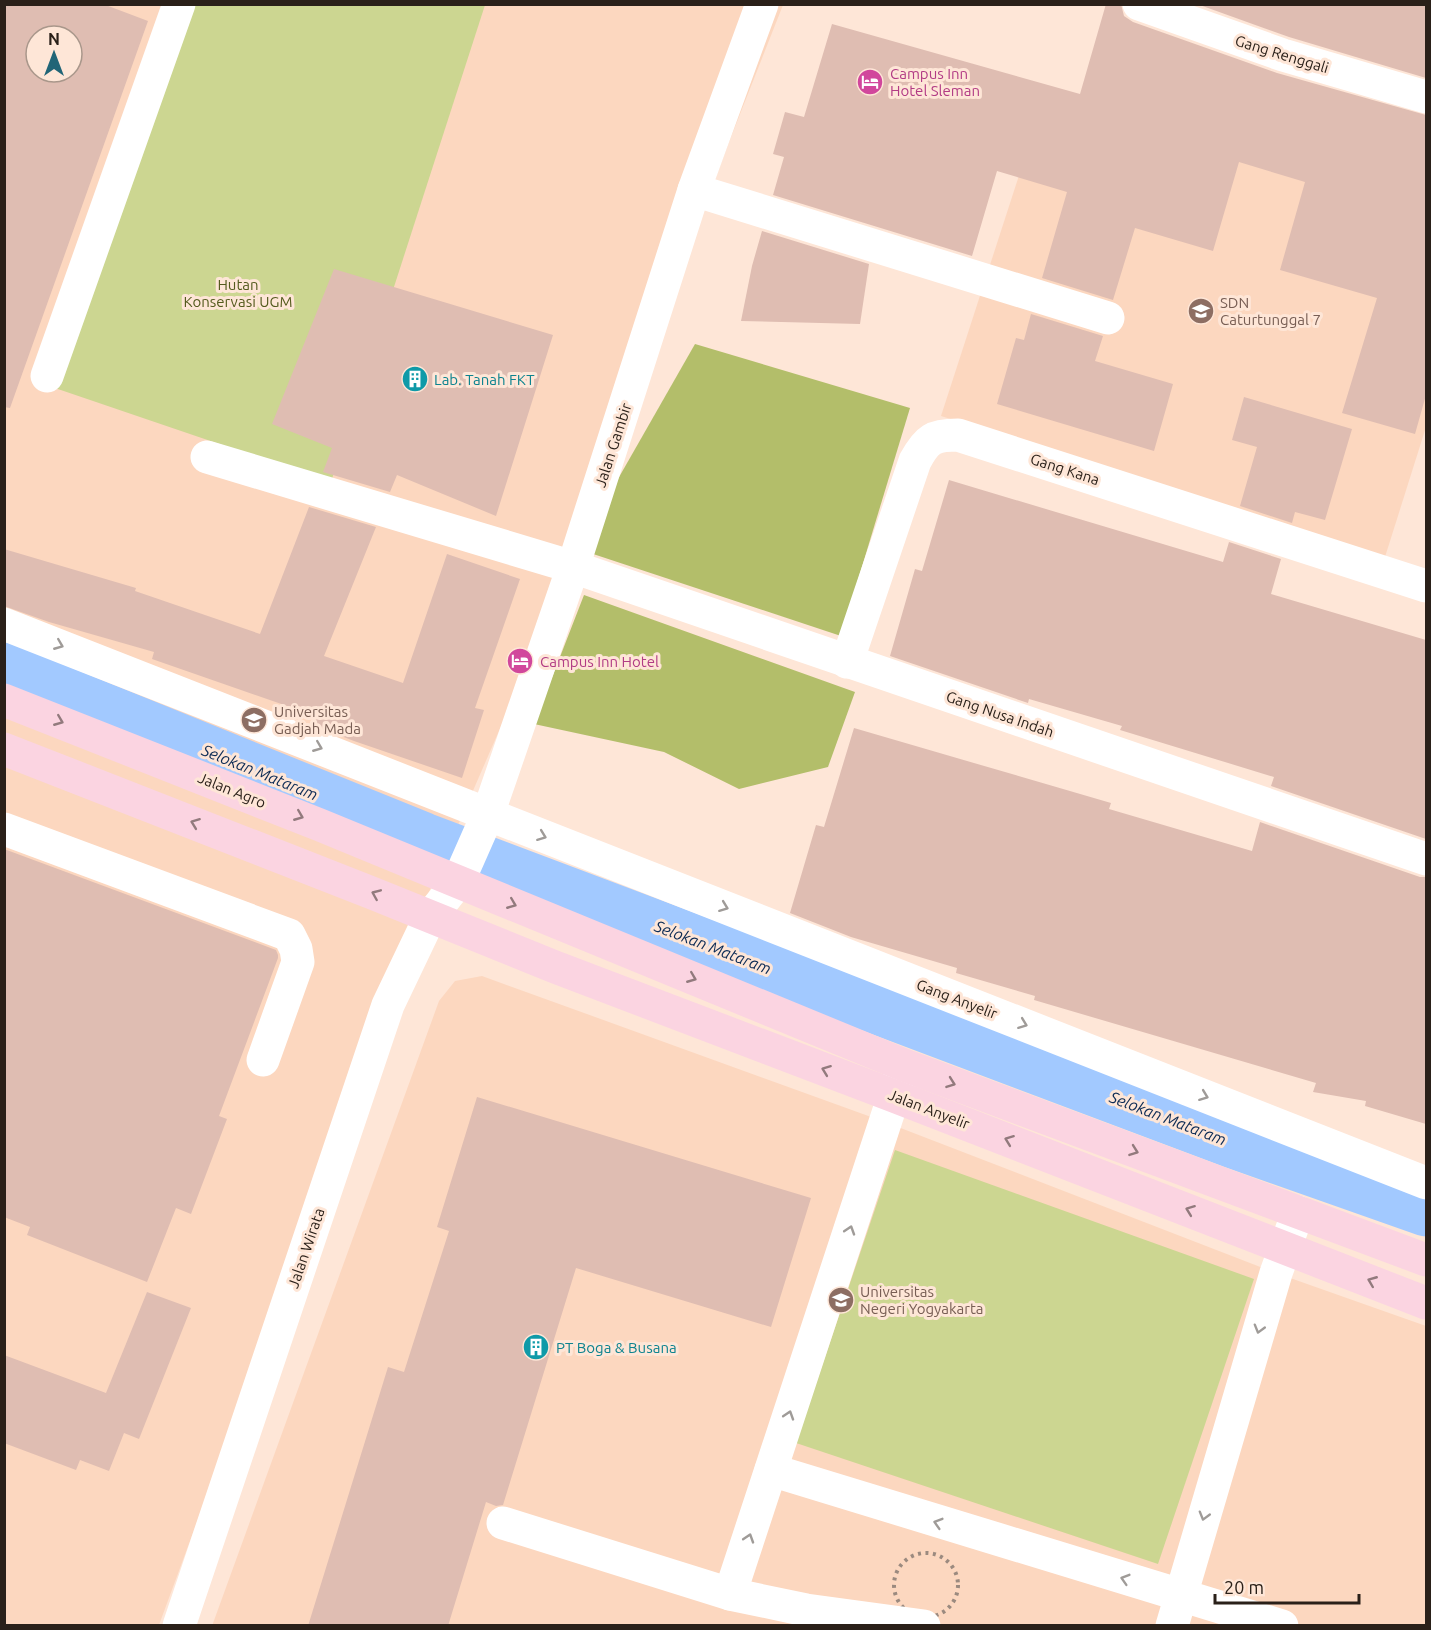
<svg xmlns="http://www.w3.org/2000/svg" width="1431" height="1630" font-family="Ubuntu,sans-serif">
  <rect width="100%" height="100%" fill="#fee6d7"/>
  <g fill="#fcd7bf" fill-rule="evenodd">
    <path d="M5,5H783L729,142L578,549L429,892L159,1625L5,1626ZM36,36H72V72H36Z"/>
    <polygon points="1048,86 1426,206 1426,427 1385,557 941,416"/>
    <polygon points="482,976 885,1122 1276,1273 1426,1326 1426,1625 212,1626 439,1001 455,981"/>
  </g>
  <g fill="#ccd691">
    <polygon points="185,5 485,5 331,482 49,386"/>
    <polygon points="895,1150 1254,1279 1158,1564 796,1443"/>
  </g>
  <g fill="#b3be6a">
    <polygon points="695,344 910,408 841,636 578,549"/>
    <polygon points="584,595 855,692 828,767 739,789 664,752 534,724"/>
  </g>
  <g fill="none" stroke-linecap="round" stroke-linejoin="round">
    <polyline stroke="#a2c9ff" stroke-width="51" points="4,668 424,838 1233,1143 1426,1211"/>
  </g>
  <g fill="#dfbdb2" fill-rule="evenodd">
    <path d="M4,4H103L148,21L10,408L4,407ZM36,36H72V72H36Z"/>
    <polygon points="1106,4 1121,4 1124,16 1133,22 1277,73 1426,115 1426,395 1415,434 1342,413 1377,298 1280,270 1305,182 1239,162 1213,251 1135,228 1113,300 1042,278 1067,192 997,171 972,256 773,195 784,157 773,154 785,112 804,117 832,24 1080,94"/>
    <polygon points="1197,4 1426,4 1426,78 1289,37"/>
    <polygon points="762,231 869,264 860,324 741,321 752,266"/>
    <polygon points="334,269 553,335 496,516 397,475 390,492 323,472 332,448 272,424"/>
    <polygon points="1031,314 1103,336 1095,361 1173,384 1154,451 997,404 1016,338 1024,340"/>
    <polygon points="1244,397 1352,429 1325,520 1295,512 1292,523 1240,506 1257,447 1232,440"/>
    <polygon points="949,480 1223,562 1229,542 1281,559 1271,594 1426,640 1426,839 1271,786 1274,777 1120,730 1122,726 1029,699 1028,703 890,656 915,569 922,571"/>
    <polygon points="309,507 376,527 324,656 403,683 447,554 520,579 475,708 484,710 462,778 354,741 313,725 316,716 152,659 154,652 49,622 4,606 4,549 136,588 135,591 260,634"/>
    <polygon points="854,728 1111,803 1109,809 1252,851 1260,822 1420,877 1426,877 1426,1124 1365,1106 1366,1101 1313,1092 1316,1083 1034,1000 1035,996 956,973 957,968 851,937 790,913 816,825 824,827"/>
    <polygon points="4,849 276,950 278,955 278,958 219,1116 227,1119 191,1214 176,1208 147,1282 27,1235 30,1227 4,1217"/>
    <polygon points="477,1097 811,1198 771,1327 576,1268 503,1505 496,1506 486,1502 448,1626 308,1626 388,1367 404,1372 449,1231 437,1227"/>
    <polygon points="147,1292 191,1308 139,1439 124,1433 109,1471 80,1460 76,1470 4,1443 4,1355 106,1393"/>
  </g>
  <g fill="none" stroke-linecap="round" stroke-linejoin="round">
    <circle stroke="#9b8a7f" stroke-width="4" stroke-dasharray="3 4.5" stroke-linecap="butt" cx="926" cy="1585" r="32"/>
    <g stroke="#fff" stroke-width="33">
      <polyline points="1139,4 1283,55 1426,97"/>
      <polyline points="694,190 1108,318"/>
      <polyline points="47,376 179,4"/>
      <polyline points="207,457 573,567 1426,859"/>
      <polyline points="4,624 1426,1183"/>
      <path d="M847,662L915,461C927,439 933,435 958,435L1426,586"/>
      <polyline points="4,829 289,935 296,949 298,962 263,1060"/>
      <polyline points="771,1470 1282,1626"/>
      <polyline points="503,1523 730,1594 806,1610 924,1626"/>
      <polyline points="730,1594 903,1068"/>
      <polyline points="179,1626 388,1005 430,917 458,882 488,814 573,567 694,190 762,4"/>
      <polyline points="1172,1626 1276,1273 1298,1212"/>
    </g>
    <g stroke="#fbd4e1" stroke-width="33">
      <polyline points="4,700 320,825 904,1065 1426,1260"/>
      <polyline points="4,749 372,893 555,967 894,1096 1426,1303"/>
    </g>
  </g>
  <defs><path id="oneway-chevron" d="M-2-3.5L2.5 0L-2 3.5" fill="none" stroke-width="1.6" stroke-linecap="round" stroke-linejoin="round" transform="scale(1.5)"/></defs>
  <g stroke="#9f9b98">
    <use href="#oneway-chevron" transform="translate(59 645) rotate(22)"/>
    <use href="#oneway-chevron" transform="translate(318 747) rotate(22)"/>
    <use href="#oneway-chevron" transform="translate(542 836) rotate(21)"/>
    <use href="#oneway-chevron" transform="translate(724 907) rotate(21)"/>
    <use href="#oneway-chevron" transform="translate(1023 1024) rotate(21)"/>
    <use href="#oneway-chevron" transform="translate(1204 1096) rotate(21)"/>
    <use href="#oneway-chevron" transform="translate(850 1230) rotate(-72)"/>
    <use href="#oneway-chevron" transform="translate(1259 1329) rotate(106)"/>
    <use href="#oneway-chevron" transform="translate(789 1415) rotate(-72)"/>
    <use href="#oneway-chevron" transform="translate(1204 1516) rotate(106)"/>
    <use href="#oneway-chevron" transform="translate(938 1523) rotate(-163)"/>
    <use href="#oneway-chevron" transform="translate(749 1538) rotate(-72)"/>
    <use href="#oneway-chevron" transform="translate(1125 1579) rotate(-163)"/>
  </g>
  <g stroke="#927a7d">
    <use href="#oneway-chevron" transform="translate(59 721) rotate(22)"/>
    <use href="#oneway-chevron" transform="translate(299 816) rotate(22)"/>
    <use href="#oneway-chevron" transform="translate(195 823) rotate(-159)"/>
    <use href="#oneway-chevron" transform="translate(376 894) rotate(-157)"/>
    <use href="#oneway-chevron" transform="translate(512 904) rotate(22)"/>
    <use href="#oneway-chevron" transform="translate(692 978) rotate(22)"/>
    <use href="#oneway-chevron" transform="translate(826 1070) rotate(-159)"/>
    <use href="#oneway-chevron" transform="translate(951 1083) rotate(20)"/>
    <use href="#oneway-chevron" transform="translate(1009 1140) rotate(-159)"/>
    <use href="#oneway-chevron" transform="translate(1134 1151) rotate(20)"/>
    <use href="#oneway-chevron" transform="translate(1190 1210) rotate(-159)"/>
    <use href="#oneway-chevron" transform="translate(1372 1281) rotate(-158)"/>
  </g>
  <defs>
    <symbol id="hotel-disc" viewBox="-11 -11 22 22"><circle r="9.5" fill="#d1479c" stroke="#fee6d7"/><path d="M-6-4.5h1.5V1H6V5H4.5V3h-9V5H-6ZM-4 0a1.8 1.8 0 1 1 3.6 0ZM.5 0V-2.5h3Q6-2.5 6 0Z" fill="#fff"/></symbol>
    <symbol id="school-disc" viewBox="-11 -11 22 22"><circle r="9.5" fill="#8d6e63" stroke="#fee6d7"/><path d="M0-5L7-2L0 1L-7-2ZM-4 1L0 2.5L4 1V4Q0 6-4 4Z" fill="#fff"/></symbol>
    <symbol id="building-disc" viewBox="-11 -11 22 22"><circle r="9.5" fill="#0f9aa8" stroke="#fee6d7"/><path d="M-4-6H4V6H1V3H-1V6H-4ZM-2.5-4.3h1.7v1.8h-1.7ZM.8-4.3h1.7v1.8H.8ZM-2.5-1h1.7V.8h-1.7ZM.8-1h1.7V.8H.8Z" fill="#fff"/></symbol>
    <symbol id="university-disc" viewBox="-11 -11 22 22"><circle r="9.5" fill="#8d6e63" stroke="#fee6d7"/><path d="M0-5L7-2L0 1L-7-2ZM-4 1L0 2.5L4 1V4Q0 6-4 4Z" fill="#fff"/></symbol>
  </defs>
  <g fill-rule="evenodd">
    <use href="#hotel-disc" x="855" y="67" width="30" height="30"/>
    <use href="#school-disc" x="1186" y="296" width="30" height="30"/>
    <use href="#building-disc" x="400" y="364" width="30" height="30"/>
    <use href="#hotel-disc" x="505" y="646" width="30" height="30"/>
    <use href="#university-disc" x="239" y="705" width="30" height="30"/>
    <use href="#university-disc" x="826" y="1285" width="30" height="30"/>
    <use href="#building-disc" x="521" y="1332" width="30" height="30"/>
  </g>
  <g text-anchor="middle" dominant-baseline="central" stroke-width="6" stroke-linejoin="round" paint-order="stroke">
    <g font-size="15" fill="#2a2019" stroke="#fee6d7">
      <text transform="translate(1282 54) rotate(17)">Gang Renggali</text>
      <text transform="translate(613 445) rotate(-72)">Jalan Gambir</text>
      <text transform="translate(1065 469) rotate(18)">Gang Kana</text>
      <text transform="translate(1000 714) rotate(19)">Gang Nusa Indah</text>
      <text transform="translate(232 790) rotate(22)">Jalan Agro</text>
      <text transform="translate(957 999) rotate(21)">Gang Anyelir</text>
      <text transform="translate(929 1109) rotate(21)">Jalan Anyelir</text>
      <text transform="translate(306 1248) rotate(-71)">Jalan Wirata</text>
    </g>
    <g font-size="15" fill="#b23c85" stroke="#fee6d7" text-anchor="start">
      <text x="890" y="73">Campus Inn<tspan x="890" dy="17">Hotel Sleman</tspan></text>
      <text x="540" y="661">Campus Inn Hotel</text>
    </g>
    <g font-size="15" fill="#545b1e" stroke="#fee6d7">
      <text x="238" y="284">Hutan<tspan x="238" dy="17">Konservasi UGM</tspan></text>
    </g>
    <g font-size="15" fill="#785e54" stroke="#fee6d7" text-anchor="start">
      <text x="1220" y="302">SDN<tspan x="1220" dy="17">Caturtunggal 7</tspan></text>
      <text x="274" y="711">Universitas<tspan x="274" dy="17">Gadjah Mada</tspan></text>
      <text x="860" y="1291">Universitas<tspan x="860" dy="17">Negeri Yogyakarta</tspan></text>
    </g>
    <g font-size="15" fill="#0d838f" stroke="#fee6d7" text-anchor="start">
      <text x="434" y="379">Lab. Tanah FKT</text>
      <text x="556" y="1347">PT Boga &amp; Busana</text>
    </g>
    <g font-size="16" font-style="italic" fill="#0b2a54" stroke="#fee6d7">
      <text transform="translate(260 772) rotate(22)">Selokan Mataram</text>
      <text transform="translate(713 947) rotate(21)">Selokan Mataram</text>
      <text transform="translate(1168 1118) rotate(21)">Selokan Mataram</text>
    </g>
  </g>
  <rect width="1431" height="1630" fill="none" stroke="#2a2019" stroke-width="12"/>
  <g transform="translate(54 54)"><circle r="28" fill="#fee6d7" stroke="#a9978b" stroke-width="1.5"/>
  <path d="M0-4.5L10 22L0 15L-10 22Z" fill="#216577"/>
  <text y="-9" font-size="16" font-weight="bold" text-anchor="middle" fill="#2a2019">N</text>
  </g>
  <path d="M1215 1594v9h144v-9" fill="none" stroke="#2a2019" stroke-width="3"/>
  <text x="1224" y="1594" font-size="18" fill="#2a2019" stroke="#fee6d7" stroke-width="4.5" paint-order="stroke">20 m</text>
</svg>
